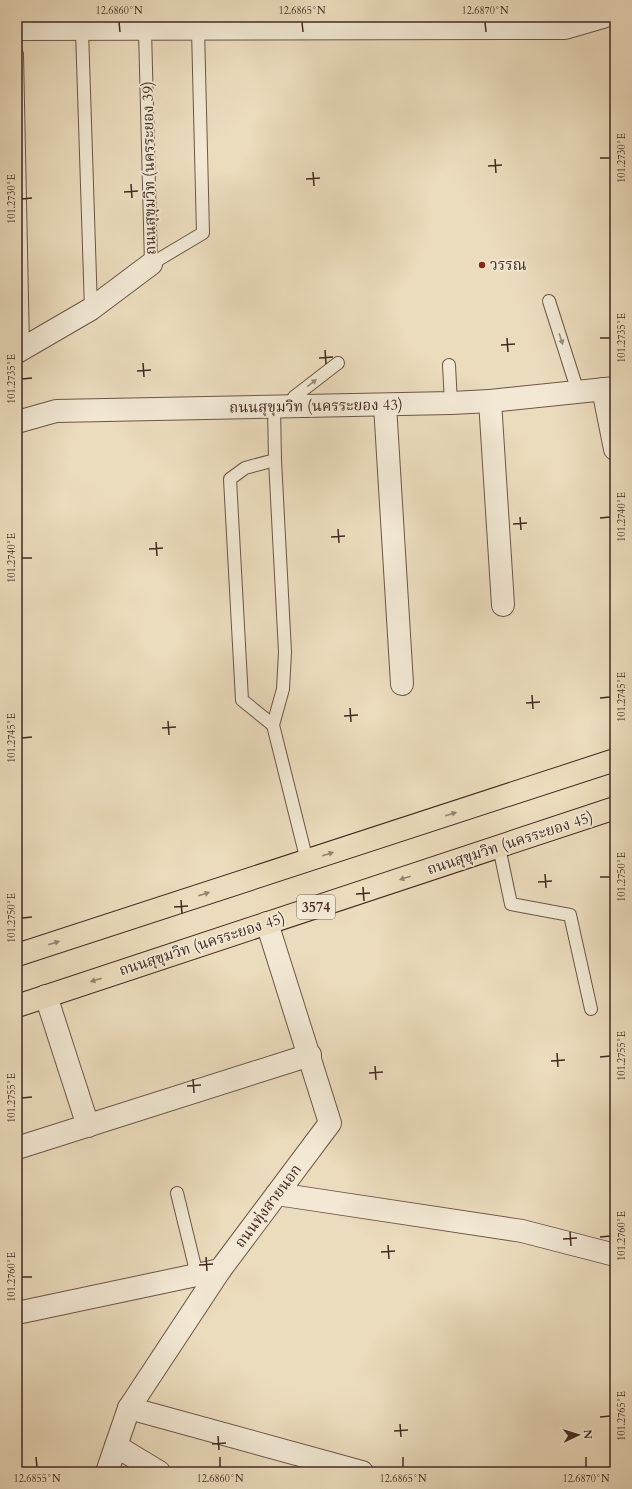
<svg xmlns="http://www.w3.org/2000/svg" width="632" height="1489" font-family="Cardo,'Noto Serif Thai',serif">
  <rect width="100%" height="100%" fill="#ebdcbd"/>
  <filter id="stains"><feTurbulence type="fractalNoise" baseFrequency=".005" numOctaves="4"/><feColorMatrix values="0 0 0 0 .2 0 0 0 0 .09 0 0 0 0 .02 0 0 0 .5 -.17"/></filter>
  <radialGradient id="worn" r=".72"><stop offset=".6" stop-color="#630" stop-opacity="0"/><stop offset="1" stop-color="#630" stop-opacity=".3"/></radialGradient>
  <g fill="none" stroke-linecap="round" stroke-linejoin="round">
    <defs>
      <g id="lane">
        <polyline points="82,30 91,309"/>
        <polyline points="145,30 151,264 203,233 198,29"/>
        <polyline points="17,54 23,348"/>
        <polyline points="549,301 578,392"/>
        <polyline points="449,365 451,403"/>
        <polyline points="293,406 294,397 338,363"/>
        <polyline points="274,407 275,460 285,652 283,689 273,725 307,861"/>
        <polyline points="273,725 242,700 230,479 245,468 275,460"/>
        <polyline points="499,847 511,904 570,915 591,1009"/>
        <polyline points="177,1193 197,1275"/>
      </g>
      <g id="street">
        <polyline points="17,29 565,28 603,17"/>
        <polyline points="17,352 91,309 151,264"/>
        <polyline points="603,389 615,449"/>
        <polyline points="490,401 503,605"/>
        <polyline points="385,405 402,684"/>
        <polyline points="17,422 56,411 451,403 490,401 615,388"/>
        <polyline points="46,996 88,1126"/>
        <polyline points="17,1148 310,1055"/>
        <polyline points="277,1194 522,1231 615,1255"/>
        <polyline points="17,1313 220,1270"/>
        <polyline points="129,1408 362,1472"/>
        <polyline points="116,1446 159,1472"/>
        <polyline points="107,1472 129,1408 220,1270 330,1123 267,923"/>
      </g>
      <g id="primary">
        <polyline points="17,955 615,760"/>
        <polyline points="17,1006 615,808"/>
      </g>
    </defs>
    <use href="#lane" stroke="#6c5647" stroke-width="14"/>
    <use href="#street" stroke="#6c5647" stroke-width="24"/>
    <use href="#primary" stroke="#422920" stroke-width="24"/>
    <use href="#lane" stroke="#f2e8d4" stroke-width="12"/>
    <use href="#street" stroke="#f2e8d4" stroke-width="22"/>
    <use href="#primary" stroke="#ebdcbd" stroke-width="22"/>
  </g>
  <defs><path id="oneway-solid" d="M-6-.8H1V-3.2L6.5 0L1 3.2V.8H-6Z"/></defs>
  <g fill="#9a887a">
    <use href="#oneway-solid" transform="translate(561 339) rotate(72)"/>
    <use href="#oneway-solid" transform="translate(312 383) rotate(-38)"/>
  </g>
  <g fill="#96826e">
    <use href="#oneway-solid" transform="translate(451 814) rotate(-18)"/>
    <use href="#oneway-solid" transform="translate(328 854) rotate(-18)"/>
    <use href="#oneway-solid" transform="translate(405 878) rotate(162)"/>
    <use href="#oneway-solid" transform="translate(204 894) rotate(-18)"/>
    <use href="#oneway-solid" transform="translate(54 943) rotate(-18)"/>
    <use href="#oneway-solid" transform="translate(96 980) rotate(162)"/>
  </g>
  <path fill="none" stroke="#422920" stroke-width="1.5" d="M119,22L120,32M302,22L303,32M485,22L486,32M600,158H610M495,159L496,173M488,166L502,165M313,172L314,186M306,179L320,178M131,184L132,198M124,192L138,191M22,199L32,198M507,338L508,352M600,338H610M501,345L515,344M325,350L326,364M319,358L333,357M143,363L144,377M137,371L151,370M22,379L32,378M520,517L521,530M600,518L610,517M513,524L527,523M338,529L339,543M331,537L345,536M156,542L157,556M149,549L163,548M22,558H32M532,695L533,709M600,698L610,697M526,703L540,702M350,708L351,722M344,716L358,715M168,721L169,735M162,728L176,727M22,738L32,737M545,874L546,888M600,877H610M538,882L552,881M363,887L364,901M356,894L370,893M181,900L182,914M174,907L188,906M22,918L32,917M557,1053L558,1067M600,1057L610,1056M551,1061L565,1060M375,1066L376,1080M369,1073L383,1072M193,1079L194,1093M187,1086L201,1085M22,1098L32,1097M570,1232L571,1246M600,1237L610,1236M563,1239L577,1238M388,1245L389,1259M381,1252L395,1251M206,1257L207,1271M199,1265L213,1264M22,1277H32M600,1417L610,1416M400,1424L401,1437M394,1431L408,1430M218,1436L219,1450M212,1444L226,1443M36,1457L37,1467M220,1457V1467M403,1457V1467M586,1457V1467"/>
  <circle fill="#8f2418" stroke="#f2e8d4" stroke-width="1.5" cx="482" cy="265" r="4"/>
  <g text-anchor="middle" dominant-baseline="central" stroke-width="3.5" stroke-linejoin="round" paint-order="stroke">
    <rect fill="#f2e8d4" stroke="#776256" stroke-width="1" x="297" y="895" width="38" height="24" rx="3"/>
    <g font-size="14" font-weight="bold" fill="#422920">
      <text x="316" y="907">3574</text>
    </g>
    <g font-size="15" fill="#422920" stroke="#f2e8d4">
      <text transform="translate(149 168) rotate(-91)">ถนนสุขุมวิท (นครระยอง 39)</text>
      <text transform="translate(316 406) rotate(-1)">ถนนสุขุมวิท (นครระยอง 43)</text>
      <text transform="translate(510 843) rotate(-18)">ถนนสุขุมวิท (นครระยอง 45)</text>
      <text transform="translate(202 944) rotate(-18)">ถนนสุขุมวิท (นครระยอง 45)</text>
      <text transform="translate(268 1206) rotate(-53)">ถนนทุ่งสายนอก</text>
    </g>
    <g font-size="15" fill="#422920" stroke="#f2e8d4" text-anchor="start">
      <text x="490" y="265">วรรณ</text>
    </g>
  </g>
  <rect width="632" height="1489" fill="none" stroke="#ebdcbd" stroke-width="44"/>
  <g transform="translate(578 1435) rotate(86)" stroke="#f2e8d4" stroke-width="3" paint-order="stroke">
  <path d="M0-3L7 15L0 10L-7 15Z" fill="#422920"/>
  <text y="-6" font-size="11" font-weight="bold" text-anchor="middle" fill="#422920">N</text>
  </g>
  <rect x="22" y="22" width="588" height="1445" fill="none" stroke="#422920" stroke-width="1.5"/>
  <g font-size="10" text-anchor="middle" fill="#422920">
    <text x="119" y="14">12.6860°N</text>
    <text x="302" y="14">12.6865°N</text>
    <text x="485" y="14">12.6870°N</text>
    <text transform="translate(621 158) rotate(-90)" y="4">101.2730°E</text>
    <text transform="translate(11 199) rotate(-90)" y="4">101.2730°E</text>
    <text transform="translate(621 338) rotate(-90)" y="4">101.2735°E</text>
    <text transform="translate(11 379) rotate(-90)" y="4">101.2735°E</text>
    <text transform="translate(621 517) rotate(-90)" y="4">101.2740°E</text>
    <text transform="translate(11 558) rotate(-90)" y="4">101.2740°E</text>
    <text transform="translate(621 697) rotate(-90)" y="4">101.2745°E</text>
    <text transform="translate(11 738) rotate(-90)" y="4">101.2745°E</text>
    <text transform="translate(621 877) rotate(-90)" y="4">101.2750°E</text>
    <text transform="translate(11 918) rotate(-90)" y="4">101.2750°E</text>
    <text transform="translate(621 1056) rotate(-90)" y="4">101.2755°E</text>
    <text transform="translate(11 1098) rotate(-90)" y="4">101.2755°E</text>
    <text transform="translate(621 1236) rotate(-90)" y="4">101.2760°E</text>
    <text transform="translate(11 1277) rotate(-90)" y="4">101.2760°E</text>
    <text transform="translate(621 1416) rotate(-90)" y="4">101.2765°E</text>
    <text x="37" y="1482">12.6855°N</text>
    <text x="220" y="1482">12.6860°N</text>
    <text x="403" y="1482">12.6865°N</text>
    <text x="586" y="1482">12.6870°N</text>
  </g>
  <rect width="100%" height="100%" filter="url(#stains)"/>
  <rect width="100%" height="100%" fill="url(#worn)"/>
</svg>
